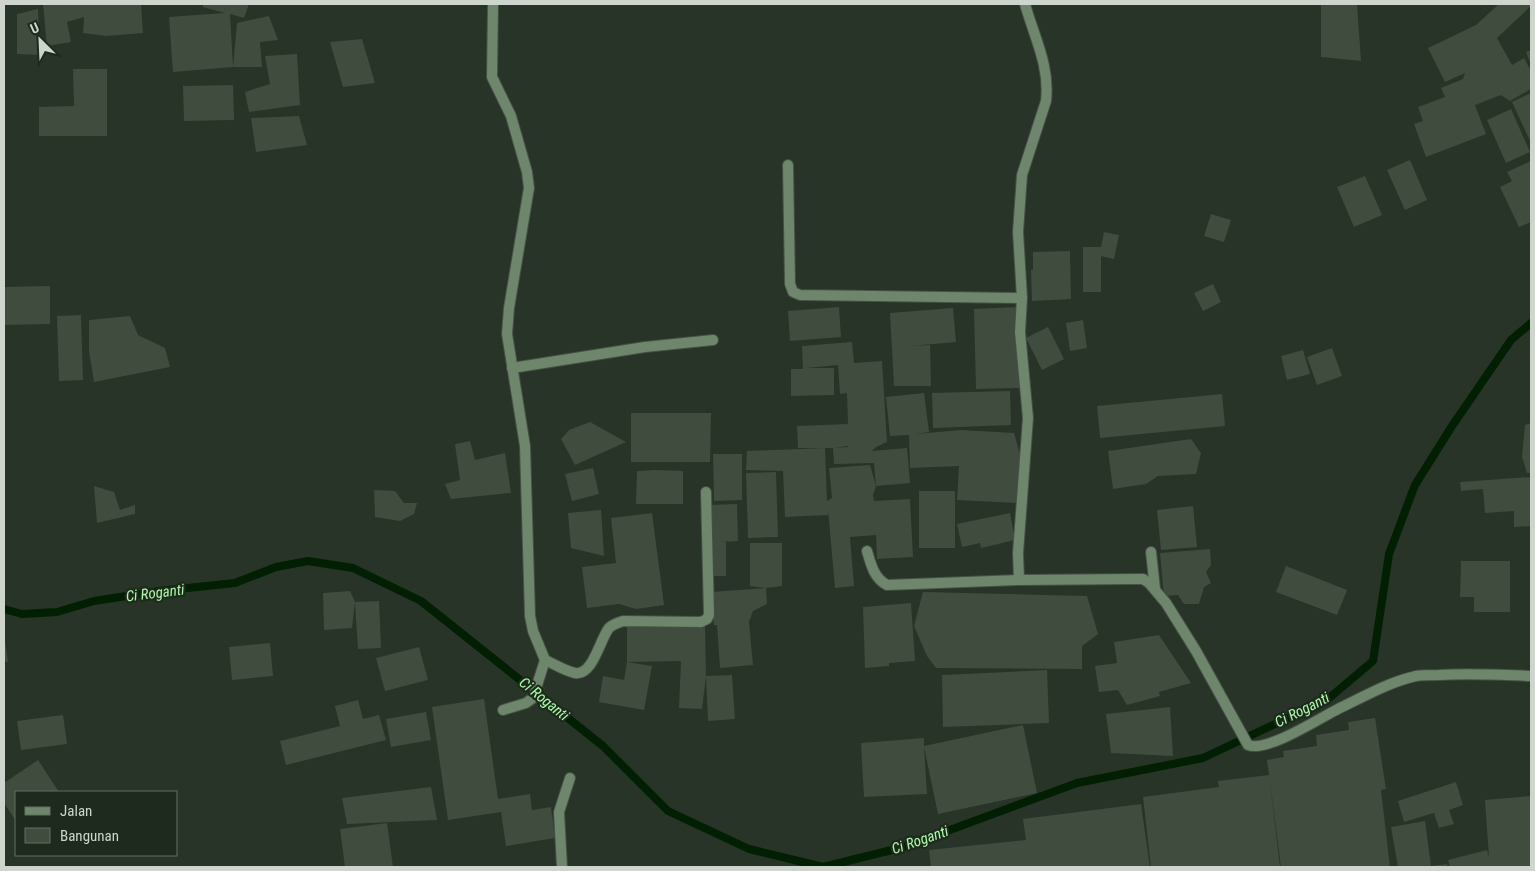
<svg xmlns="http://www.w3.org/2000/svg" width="1535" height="871" font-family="'Roboto Condensed',sans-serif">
  <rect width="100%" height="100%" fill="#273427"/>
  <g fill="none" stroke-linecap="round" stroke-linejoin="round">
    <polyline stroke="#011f02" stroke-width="8" points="4,609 22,614 57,612 94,601 159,591 235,583 276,567 308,561 353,568 421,601 603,746 668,811 749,849 823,867 904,847 1077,783 1203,758 1328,699 1373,661 1389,554 1415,485 1452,426 1511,340 1531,323"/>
  </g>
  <g fill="#3f4c3e">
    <polygon points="43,4 141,4 143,33 106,36 83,33 84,17 67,22 71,42 47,46"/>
    <polygon points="203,4 249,4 244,18 230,14 233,67 173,72 169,17 225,13 203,7"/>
    <polygon points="1321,4 1357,4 1361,61 1321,57"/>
    <polygon points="1499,4 1531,4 1531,6 1497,38 1512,65 1524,58 1531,71 1531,89 1510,101 1501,95 1475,105 1486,134 1426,157 1414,124 1423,121 1418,107 1445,97 1441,88 1463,79 1465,73 1445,82 1428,48 1476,25"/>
    <polygon points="38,9 40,55 17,54 17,14"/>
    <polygon points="269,16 278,40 260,42 262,67 233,67 237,23"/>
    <polygon points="362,39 375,83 343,87 330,42"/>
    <polygon points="1531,50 1531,65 1526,52"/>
    <polygon points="297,54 300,105 249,112 245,92 270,84 265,56"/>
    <polygon points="73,69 107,69 107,136 39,136 39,107 74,106"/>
    <polygon points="233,85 234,120 184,121 183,86"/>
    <polygon points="1531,93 1531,143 1512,102"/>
    <polygon points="1511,109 1530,152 1506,163 1487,120"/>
    <polygon points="299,116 307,145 256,152 251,118"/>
    <polygon points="1410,160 1427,200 1405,210 1387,170"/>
    <polygon points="1531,161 1531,222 1519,227 1500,187 1512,181 1507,172"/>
    <polygon points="1365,176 1382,215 1354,227 1337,187"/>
    <polygon points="1211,214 1231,220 1224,242 1204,236"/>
    <polygon points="1104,232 1119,235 1114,259 1101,256 1101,292 1083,292 1083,247 1101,247"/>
    <polygon points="1070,251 1071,299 1032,301 1031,270 1033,270 1033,252"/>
    <polygon points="1213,284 1221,302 1203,311 1194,293"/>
    <polygon points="50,286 50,324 4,325 4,287"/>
    <polygon points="839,307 841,337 790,341 788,311"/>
    <polygon points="1020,307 1023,388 976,389 974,309"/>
    <polygon points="953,308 956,342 911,346 930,345 931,386 894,386 890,313"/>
    <polygon points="81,315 83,380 59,381 57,316"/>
    <polygon points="130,316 138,335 165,348 170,367 94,382 89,351 89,320"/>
    <polygon points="1083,320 1087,348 1070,351 1066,323"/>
    <polygon points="1048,327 1064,359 1042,370 1026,338"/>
    <polygon points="852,342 854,363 882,361 887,442 876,447 872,451 907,448 910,483 876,486 874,463 834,464 833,448 848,447 848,446 833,448 798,448 797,426 848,424 847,393 840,394 838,365 806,368 834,368 834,395 791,396 791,369 803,369 802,346"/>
    <polygon points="1332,348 1342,376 1317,385 1307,357"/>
    <polygon points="1303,350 1310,374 1287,380 1281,356"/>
    <polygon points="1010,391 1011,425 933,428 932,393"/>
    <polygon points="924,393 929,432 915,434 961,430 1014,433 1021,458 1018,503 957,500 959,466 910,468 909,435 890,436 886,397"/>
    <polygon points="1222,394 1225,426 1100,438 1097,406"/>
    <polygon points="631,413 711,413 710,462 631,462"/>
    <polygon points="590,422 626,442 575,465 561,439 569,430"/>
    <polygon points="1531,423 1531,473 1527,473 1522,457 1525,425"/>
    <polygon points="1191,439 1201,453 1196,474 1158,476 1146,484 1113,489 1108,451"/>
    <polygon points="470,441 475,460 505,453 511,493 451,499 445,484 460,480 455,444"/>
    <polygon points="825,448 827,501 832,498 829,468 870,465 876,486 873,495 874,501 910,499 913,557 877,559 876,535 850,537 854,586 835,588 828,509 828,515 785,517 783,471 746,470 747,451"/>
    <polygon points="713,454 742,454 742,500 714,501"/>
    <polygon points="593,468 599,494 572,501 565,474"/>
    <polygon points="655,470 683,471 683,504 636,504 637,471"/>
    <polygon points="776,472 778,537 748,538 746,473"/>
    <polygon points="1531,477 1531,526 1514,527 1514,511 1485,513 1483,489 1461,491 1460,482"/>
    <polygon points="94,486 114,492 120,510 135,505 135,514 97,523"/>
    <polygon points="374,490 395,491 404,503 417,503 414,514 400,521 375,517"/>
    <rect x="919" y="491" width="36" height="57"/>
    <polygon points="737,504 738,541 720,542 726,542 726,576 711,576 710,505"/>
    <polygon points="1193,506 1197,547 1161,550 1157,510"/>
    <polygon points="601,510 604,556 571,548 568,513"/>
    <polygon points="652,513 664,605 636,609 619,604 587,608 582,567 616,563 611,518"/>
    <polygon points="1010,513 1015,540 981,548 980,543 962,547 957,524"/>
    <polygon points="750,543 782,543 782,586 766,588 750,586"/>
    <polygon points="1210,549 1211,565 1206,572 1211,583 1204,587 1199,604 1184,604 1178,595 1164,596 1160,553"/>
    <polygon points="1461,561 1510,561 1510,612 1474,612 1474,597 1460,597"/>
    <polygon points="1286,566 1347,590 1337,615 1276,592"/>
    <polygon points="766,588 767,604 753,611 749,622 753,665 720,668 717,625 714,625 711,592"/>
    <polygon points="350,591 355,602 352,628 324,630 323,593"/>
    <polygon points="923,592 1087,596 1098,634 1082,646 1082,669 936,668 927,656 914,626"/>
    <polygon points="379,601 381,648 358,649 355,602"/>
    <polygon points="911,603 915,661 889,663 889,666 865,668 863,607"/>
    <polygon points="627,625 705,627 706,676 702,709 679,708 681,661 627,662 652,666 644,710 599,702 603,676 624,680 627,662"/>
    <polygon points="1159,635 1191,683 1159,692 1160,696 1127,705 1118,690 1099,692 1095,666 1117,663 1114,642"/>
    <polygon points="4,641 5,641 8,662 4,661"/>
    <polygon points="270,643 273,676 232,680 229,647"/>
    <polygon points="419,647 428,680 385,691 376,658"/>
    <polygon points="1047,670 1049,723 943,727 942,675"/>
    <polygon points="732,675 735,719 708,721 706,676"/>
    <polygon points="484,699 498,799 530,794 532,810 551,807 555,838 506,846 501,812 448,820 432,707"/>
    <polygon points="358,700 363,719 379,715 386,740 286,765 280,741 340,726 335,706"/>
    <polygon points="1170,707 1173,756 1111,753 1106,714"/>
    <polygon points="426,712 431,740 391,747 386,719"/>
    <polygon points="63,715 67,744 21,750 17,721"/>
    <polygon points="1375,718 1386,789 1381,790 1390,867 1281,867 1270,781 1280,867 1151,867 1143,797 1219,787 1218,781 1269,775 1267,760 1284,757 1283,751 1317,746 1316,735 1349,730 1348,722"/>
    <polygon points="1023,725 1037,793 938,814 924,747 927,794 864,797 861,743 924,738 924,746"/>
    <polygon points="38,760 59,792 16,792 16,821 4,803 4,783"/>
    <polygon points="1456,782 1463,805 1449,810 1454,824 1439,828 1434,813 1404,822 1398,801"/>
    <polygon points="431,787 437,820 347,824 342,798"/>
    <polygon points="1531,796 1531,867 1450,867 1448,860 1487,850 1489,857 1485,800"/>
    <polygon points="1141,804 1150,867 931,867 929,850 1026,840 1023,819"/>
    <polygon points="1425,821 1431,866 1447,864 1448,867 1398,867 1391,827"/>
    <polygon points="387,823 393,867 345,867 340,829"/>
  </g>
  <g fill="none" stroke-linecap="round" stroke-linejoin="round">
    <defs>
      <g id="minor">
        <polyline points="493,4 492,77 511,116 527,172 529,188 509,308 507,334 525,446 530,616 533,631 545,660 533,698 526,703 503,710"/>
        <path d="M1025,4C1034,37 1050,65 1046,101L1022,175L1018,232L1022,298L1020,332L1028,418L1018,553L1019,580L1135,579H1143L1149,583L1166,603L1196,651L1248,745C1266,753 1320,718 1338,709C1363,697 1389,682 1416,676C1423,675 1432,675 1439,675C1470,673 1501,675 1531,676"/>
        <polyline points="788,165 790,284 793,292 800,295 1022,298"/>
        <polyline points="512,368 645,347 713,340"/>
        <path d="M867,551C871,565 874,578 887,585L1019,580"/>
        <polyline points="1151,552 1155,589"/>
        <path d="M545,660C554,664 565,671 575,673C593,676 600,639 609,628C613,624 618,623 623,621L701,622L707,619L709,615L706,492"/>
        <polyline points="562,867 559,812 570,778"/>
      </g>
    </defs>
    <use href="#minor" stroke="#455145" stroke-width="12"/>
    <use href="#minor" stroke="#6d866c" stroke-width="10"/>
  </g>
  <g text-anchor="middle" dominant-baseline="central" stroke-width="4.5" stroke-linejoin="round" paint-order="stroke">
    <g font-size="15" font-style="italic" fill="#a9fba6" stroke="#1e2a1d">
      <text transform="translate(155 593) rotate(-7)">Ci Roganti</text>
      <text transform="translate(544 699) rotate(39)">Ci Roganti</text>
      <text transform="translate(1302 710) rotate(-27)">Ci Roganti</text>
      <text transform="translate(920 840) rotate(-19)">Ci Roganti</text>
    </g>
  </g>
  <rect width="1535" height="871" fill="none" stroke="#cdd5cd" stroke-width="10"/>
  <rect x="15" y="791" width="162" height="65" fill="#1e2a1d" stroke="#646e63"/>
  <rect x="25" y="807" width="25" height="8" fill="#6d866c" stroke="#646e63"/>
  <text x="60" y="816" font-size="15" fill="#cdd5cd">Jalan</text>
  <rect x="25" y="828" width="25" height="15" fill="#3f4c3e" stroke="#646e63"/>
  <text x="60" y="841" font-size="15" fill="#cdd5cd">Bangunan</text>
  <g transform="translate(40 40) rotate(336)" stroke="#1e2a1d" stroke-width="4" paint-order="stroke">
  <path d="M0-4L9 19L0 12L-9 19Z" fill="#cdd5cd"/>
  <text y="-8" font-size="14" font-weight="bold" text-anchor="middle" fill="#cdd5cd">U</text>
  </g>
</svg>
